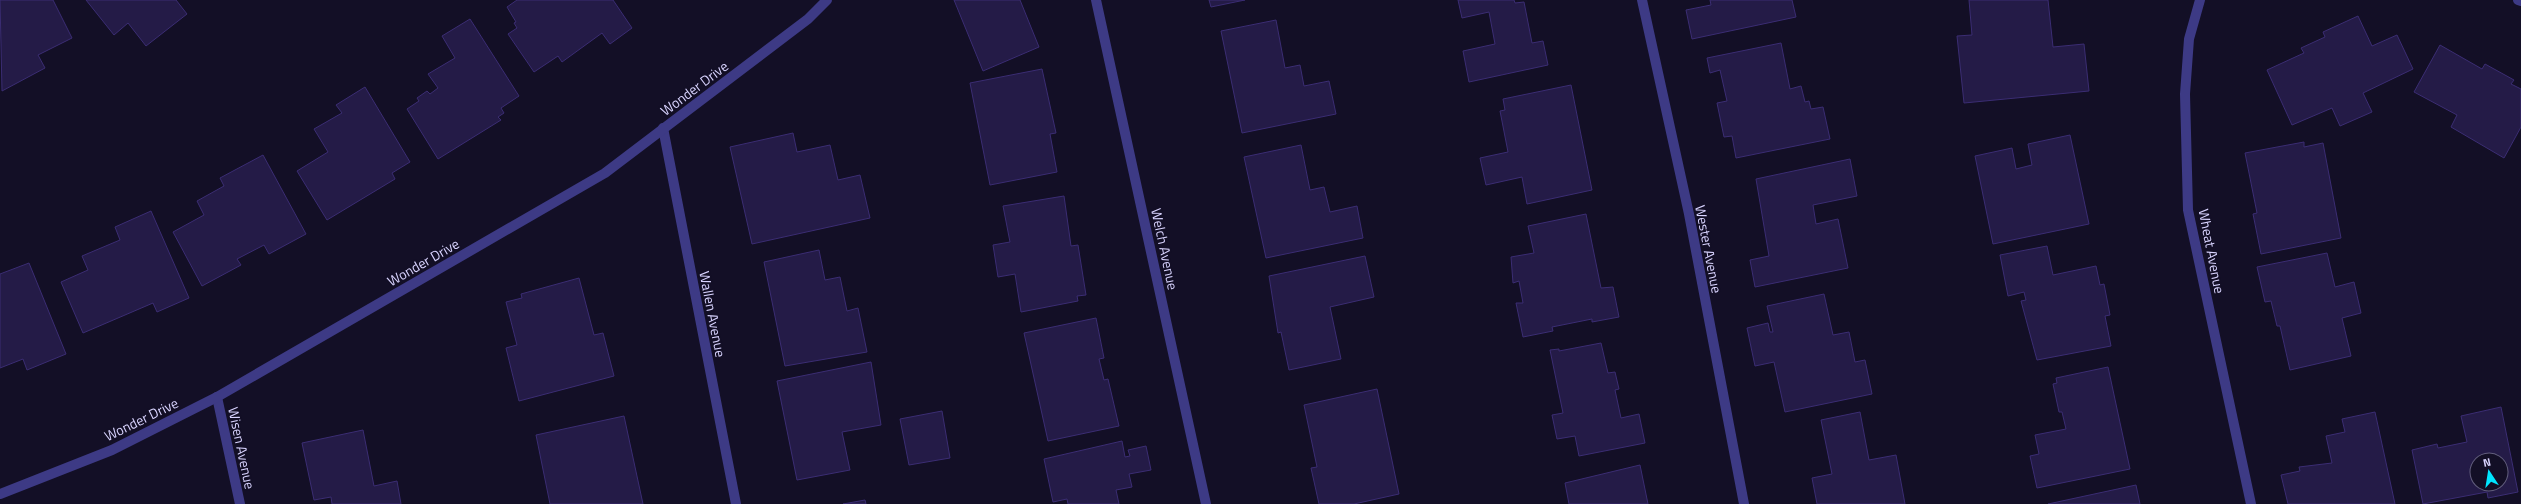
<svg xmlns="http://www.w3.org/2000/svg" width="2521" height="504" font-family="'Titillium Web',sans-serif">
  <rect width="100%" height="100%" fill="#130f26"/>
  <g fill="#241b47" stroke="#3b2d73" fill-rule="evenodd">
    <polygon points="0,0 53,0 72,38 38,55 45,68 2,91"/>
    <polygon points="86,0 176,0 187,14 146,46 128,23 114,35"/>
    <polygon points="517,0 613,0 632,28 610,44 602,33 562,62 558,56 534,72 508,34 517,28 514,23 516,22 507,7"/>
    <polygon points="954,0 1020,0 1039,47 983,71"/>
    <polygon points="1209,0 1245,0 1211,7"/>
    <polygon points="1458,0 1514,0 1515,3 1524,2 1532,43 1543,41 1548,65 1469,82 1463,51 1495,44 1489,12 1462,18"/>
    <polygon points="1710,0 1792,0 1796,17 1692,39 1686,10 1711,5"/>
    <polygon points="1969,0 2048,0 2053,47 2084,44 2089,91 1964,103 1957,36 1972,35"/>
    <polygon points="2358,16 2372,46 2397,35 2413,69 2363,93 2372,112 2340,126 2332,108 2292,125 2267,70 2304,53 2301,48 2325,37 2323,32"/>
    <polygon points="470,19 519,96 501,108 504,113 498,117 501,120 438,159 407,109 419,101 417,98 427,91 430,94 438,88 428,74 455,58 442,36"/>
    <polygon points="1276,20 1285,68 1300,65 1304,86 1329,81 1336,114 1242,133 1221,31"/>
    <polygon points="1781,43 1790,89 1801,86 1805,102 1809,101 1811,109 1823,107 1830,139 1736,158 1732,136 1724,137 1717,103 1727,101 1720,70 1710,73 1707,58"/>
    <polygon points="2440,45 2482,69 2485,64 2514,80 2511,84 2521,89 2521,127 2504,158 2451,127 2457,115 2414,92"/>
    <polygon points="1042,69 1056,133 1050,134 1057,172 990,185 970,83"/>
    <polygon points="1571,85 1592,190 1527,204 1522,177 1486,185 1480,158 1508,152 1500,111 1505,110 1503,99"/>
    <polygon points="365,87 410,162 392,173 395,179 327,220 297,171 328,152 314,129 342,113 336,105"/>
    <polygon points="793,133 797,152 830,145 838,180 860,175 870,218 752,244 730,147"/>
    <polygon points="2070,135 2089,224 1993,244 1975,156 2012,148 2016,169 2032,165 2028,144"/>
    <polygon points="2304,142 2304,147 2323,143 2341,238 2261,254 2253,214 2257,213 2245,153"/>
    <polygon points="1301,145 1310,190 1324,187 1330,212 1357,206 1363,238 1266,258 1244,157"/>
    <polygon points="263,155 306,234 269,254 264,245 237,259 241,265 202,286 173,232 204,215 197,201 224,186 220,178"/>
    <polygon points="1850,159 1857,196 1813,205 1816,224 1838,219 1848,268 1755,287 1750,260 1769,256 1756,179"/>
    <polygon points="1064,196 1071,246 1078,245 1086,295 1077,296 1078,301 1021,312 1015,274 998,277 993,245 1010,242 1003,206"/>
    <polygon points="151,211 189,298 157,312 153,303 83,333 61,282 88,270 82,256 120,240 115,227"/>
    <polygon points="1586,214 1601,288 1613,287 1619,317 1592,322 1592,319 1552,327 1553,331 1523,337 1516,303 1523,303 1519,281 1513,283 1511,257 1534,253 1528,226"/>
    <polygon points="2047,246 2053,275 2096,266 2100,285 2104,284 2110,315 2105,316 2111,346 2037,360 2021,301 2026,300 2024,292 2008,296 2000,255"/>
    <polygon points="819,250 825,280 840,277 847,311 858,308 867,352 785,366 764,262"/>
    <polygon points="2327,253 2335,287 2354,282 2361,313 2342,318 2351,356 2290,370 2280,326 2277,326 2271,301 2265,302 2257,267"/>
    <polygon points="1365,256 1374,297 1330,307 1341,359 1289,370 1281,332 1278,333 1269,276"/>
    <polygon points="29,263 66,354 27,370 23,359 0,368 0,274"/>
    <polygon points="579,278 594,335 603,333 614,376 519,401 506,348 517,345 506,302 522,298 521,294"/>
    <polygon points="1824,294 1833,335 1849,332 1855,362 1865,360 1872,394 1785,412 1774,362 1755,366 1747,328 1768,323 1770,332 1773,332 1767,306"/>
    <polygon points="1096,318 1104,358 1099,359 1104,380 1108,379 1119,426 1048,441 1024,333"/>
    <polygon points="1601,343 1608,373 1615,372 1619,389 1615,390 1621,418 1639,414 1645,443 1579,456 1575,436 1557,439 1552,415 1563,413 1550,350 1559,349 1559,351"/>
    <polygon points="871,362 881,425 842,432 850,470 797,480 777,381"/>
    <polygon points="2108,367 2130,469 2037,488 2030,456 2039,454 2035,435 2066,429 2062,412 2059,412 2053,384 2057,383 2056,378"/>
    <polygon points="1377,389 1399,494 1354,504 1319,504 1311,468 1317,467 1304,405"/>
    <path d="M2501,407L2518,492L2488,498L2487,492L2423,504L2412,450L2437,444L2438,448L2467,442L2461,416ZM2477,460H2501V484H2477Z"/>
    <polygon points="942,411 950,458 909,465 900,419"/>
    <polygon points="1860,412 1869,460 1896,455 1905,504 1817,504 1812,478 1832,474 1821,420"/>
    <polygon points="2375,412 2395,504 2288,504 2281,475 2300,471 2299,467 2332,463 2326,436 2345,432 2342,419"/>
    <polygon points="624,416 643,504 550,504 536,435"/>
    <polygon points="363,430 374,486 397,481 401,504 332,504 331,497 314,500 302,443"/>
    <polygon points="1122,441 1125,457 1130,456 1128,450 1146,446 1151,470 1129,474 1132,487 1116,490 1119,504 1068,504 1067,499 1053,502 1044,459"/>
    <polygon points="1640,465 1648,504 1569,504 1565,483"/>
    <polygon points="2136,485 2140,504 2048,504"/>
    <polygon points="865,500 866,504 843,504"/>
  </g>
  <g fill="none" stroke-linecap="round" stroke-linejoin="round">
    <g stroke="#3d3a85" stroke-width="10">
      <polyline points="1642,0 1689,214 1744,504"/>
      <polyline points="2200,0 2189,39 2185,94 2188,210 2251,504"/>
      <polyline points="2518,0 2521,1"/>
      <polyline points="663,128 736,504"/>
      <polyline points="217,397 240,504"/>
      <polyline points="0,494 112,450 217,397 605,173 808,19 827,0"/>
    </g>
    <polyline stroke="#3d3a85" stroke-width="10" points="1096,0 1206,504"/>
  </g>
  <g text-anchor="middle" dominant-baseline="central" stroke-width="3.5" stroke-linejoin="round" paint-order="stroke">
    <g font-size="14" fill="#d9d4ff" stroke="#130f26">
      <text transform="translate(694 88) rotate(-37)">Wonder Drive</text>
      <text transform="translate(1165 249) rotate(78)">Welch Avenue</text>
      <text transform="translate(1709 249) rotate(79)">Wester Avenue</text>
      <text transform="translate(2212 251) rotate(79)">Wheat Avenue</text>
      <text transform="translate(423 262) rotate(-30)">Wonder Drive</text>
      <text transform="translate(713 314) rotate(79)">Wallen Avenue</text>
      <text transform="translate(141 419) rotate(-26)">Wonder Drive</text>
      <text transform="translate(242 448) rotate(78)">Wisen Avenue</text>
    </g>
  </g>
  <g transform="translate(2489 472) rotate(348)"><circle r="19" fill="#130f26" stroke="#625e7d"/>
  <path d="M0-3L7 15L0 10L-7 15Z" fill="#00e5ff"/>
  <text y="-6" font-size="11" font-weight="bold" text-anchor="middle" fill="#d9d4ff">N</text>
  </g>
</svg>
